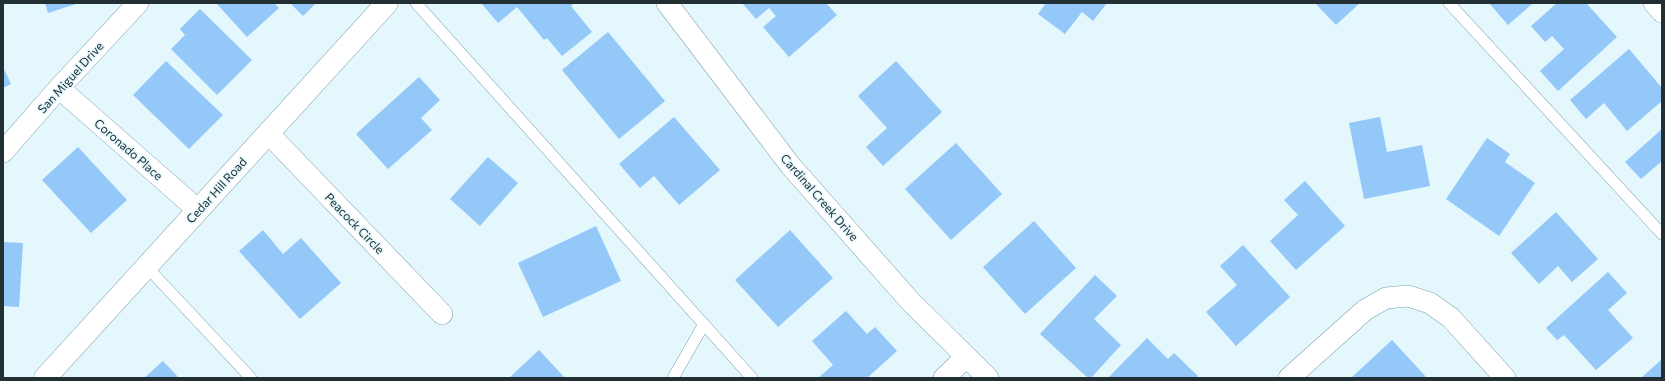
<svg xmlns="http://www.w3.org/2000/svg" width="1665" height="381" font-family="Commissioner,sans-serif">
  <rect width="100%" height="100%" fill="#e3f7fd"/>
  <g fill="#94c8f9">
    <polygon points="45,3 79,3 48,13"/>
    <polygon points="216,3 274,3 279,8 247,37"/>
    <polygon points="290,3 316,3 303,16"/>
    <polygon points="481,3 574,3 571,6 592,32 562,56 547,38 544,40 517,7 498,23"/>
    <polygon points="742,3 826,3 837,15 789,57 763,27 776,16 769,8 756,19"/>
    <polygon points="1046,3 1107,3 1093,21 1082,12 1065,34 1038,14"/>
    <polygon points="1315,3 1360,3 1336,25"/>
    <polygon points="1489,3 1533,3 1508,25"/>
    <polygon points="1557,3 1586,3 1617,37 1558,91 1540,71 1564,49 1552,36 1545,42 1531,26"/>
    <polygon points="200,9 252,60 217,95 171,49 185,35 180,29"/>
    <polygon points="608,32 665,101 619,139 562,70"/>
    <polygon points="1629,49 1662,88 1662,101 1627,131 1604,103 1586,119 1570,100"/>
    <polygon points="166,61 223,115 189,149 133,95"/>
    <polygon points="896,61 942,112 883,166 866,147 887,128 858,96"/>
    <polygon points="3,67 11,84 3,88"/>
    <polygon points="419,77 440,100 421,118 432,130 388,169 356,134"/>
    <polygon points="674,117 720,170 679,205 654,176 640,188 619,164"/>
    <polygon points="1380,117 1387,152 1422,145 1430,186 1364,199 1349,123"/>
    <polygon points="1662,129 1662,161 1641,179 1625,162"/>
    <polygon points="1487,138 1510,154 1505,162 1535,183 1499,236 1446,199"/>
    <polygon points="956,143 1002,194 951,240 905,189"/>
    <polygon points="78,147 127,200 91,233 42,180"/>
    <polygon points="488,157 518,183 480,226 450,199"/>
    <polygon points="1305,181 1345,226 1296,270 1270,241 1298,215 1284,200"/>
    <polygon points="1556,212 1598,259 1572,282 1558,266 1539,284 1511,253"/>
    <polygon points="1034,221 1076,268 1025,314 983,267"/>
    <polygon points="596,226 621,281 543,317 518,263"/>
    <polygon points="263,230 283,254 301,238 341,283 300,319 239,251"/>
    <polygon points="790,230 833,278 778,327 735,280"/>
    <polygon points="3,242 23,243 19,307 3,306"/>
    <polygon points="1243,245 1290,297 1236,346 1206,312 1237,285 1220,266"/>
    <polygon points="1608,272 1627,293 1608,310 1633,338 1596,370 1564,335 1557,340 1546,328"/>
    <polygon points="1095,275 1117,296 1094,319 1121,345 1091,378 1088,378 1040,334"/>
    <polygon points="846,311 867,334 875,327 897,351 867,378 818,378 833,365 812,341"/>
    <polygon points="1147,338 1168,359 1174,353 1198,376 1196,378 1108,378"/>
    <polygon points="1392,340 1427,378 1351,378"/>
    <polygon points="539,350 565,378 509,378"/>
    <polygon points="1662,359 1662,378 1641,378"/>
    <polygon points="163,361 179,378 144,378"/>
  </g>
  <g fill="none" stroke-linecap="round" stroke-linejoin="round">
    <defs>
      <g id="lane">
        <polyline points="416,3 752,378"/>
        <polyline points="1449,3 1662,234"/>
        <polyline points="147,267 251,378"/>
        <polyline points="673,378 704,324"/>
      </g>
      <g id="street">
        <polyline points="667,3 790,165 910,301 988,378"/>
        <polyline points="1654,3 1662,12"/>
        <polyline points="59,88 198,210"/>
        <polyline points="268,133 442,314"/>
        <polyline points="3,152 59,88 138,3"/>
        <polyline points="944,378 966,357"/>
        <polyline points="1289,378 1365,310 1386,298 1408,296 1430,303 1451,318 1505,378"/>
      </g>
      <polyline id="secondary" points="45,378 387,3"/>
    </defs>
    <use href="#lane" stroke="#81a0aa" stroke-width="12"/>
    <use href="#street" stroke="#81a0aa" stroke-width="22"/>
    <use href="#secondary" stroke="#81a0aa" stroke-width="23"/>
    <use href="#lane" stroke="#fff" stroke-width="11"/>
    <use href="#street" stroke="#fff" stroke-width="21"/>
    <use href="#secondary" stroke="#fff" stroke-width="22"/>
  </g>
  <g text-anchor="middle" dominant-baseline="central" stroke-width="3" stroke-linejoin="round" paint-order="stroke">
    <g font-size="12" fill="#222f33" stroke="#e3f7fd">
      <text transform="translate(70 77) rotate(-48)">San Miguel Drive</text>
      <text transform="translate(129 149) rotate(41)">Coronado Place</text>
      <text transform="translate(216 190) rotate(-48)">Cedar Hill Road</text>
      <text transform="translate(820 197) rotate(49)">Cardinal Creek Drive</text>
      <text transform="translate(355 223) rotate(46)">Peacock Circle</text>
    </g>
  </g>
  <rect width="1665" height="381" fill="none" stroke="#222f33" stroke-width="8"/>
</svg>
